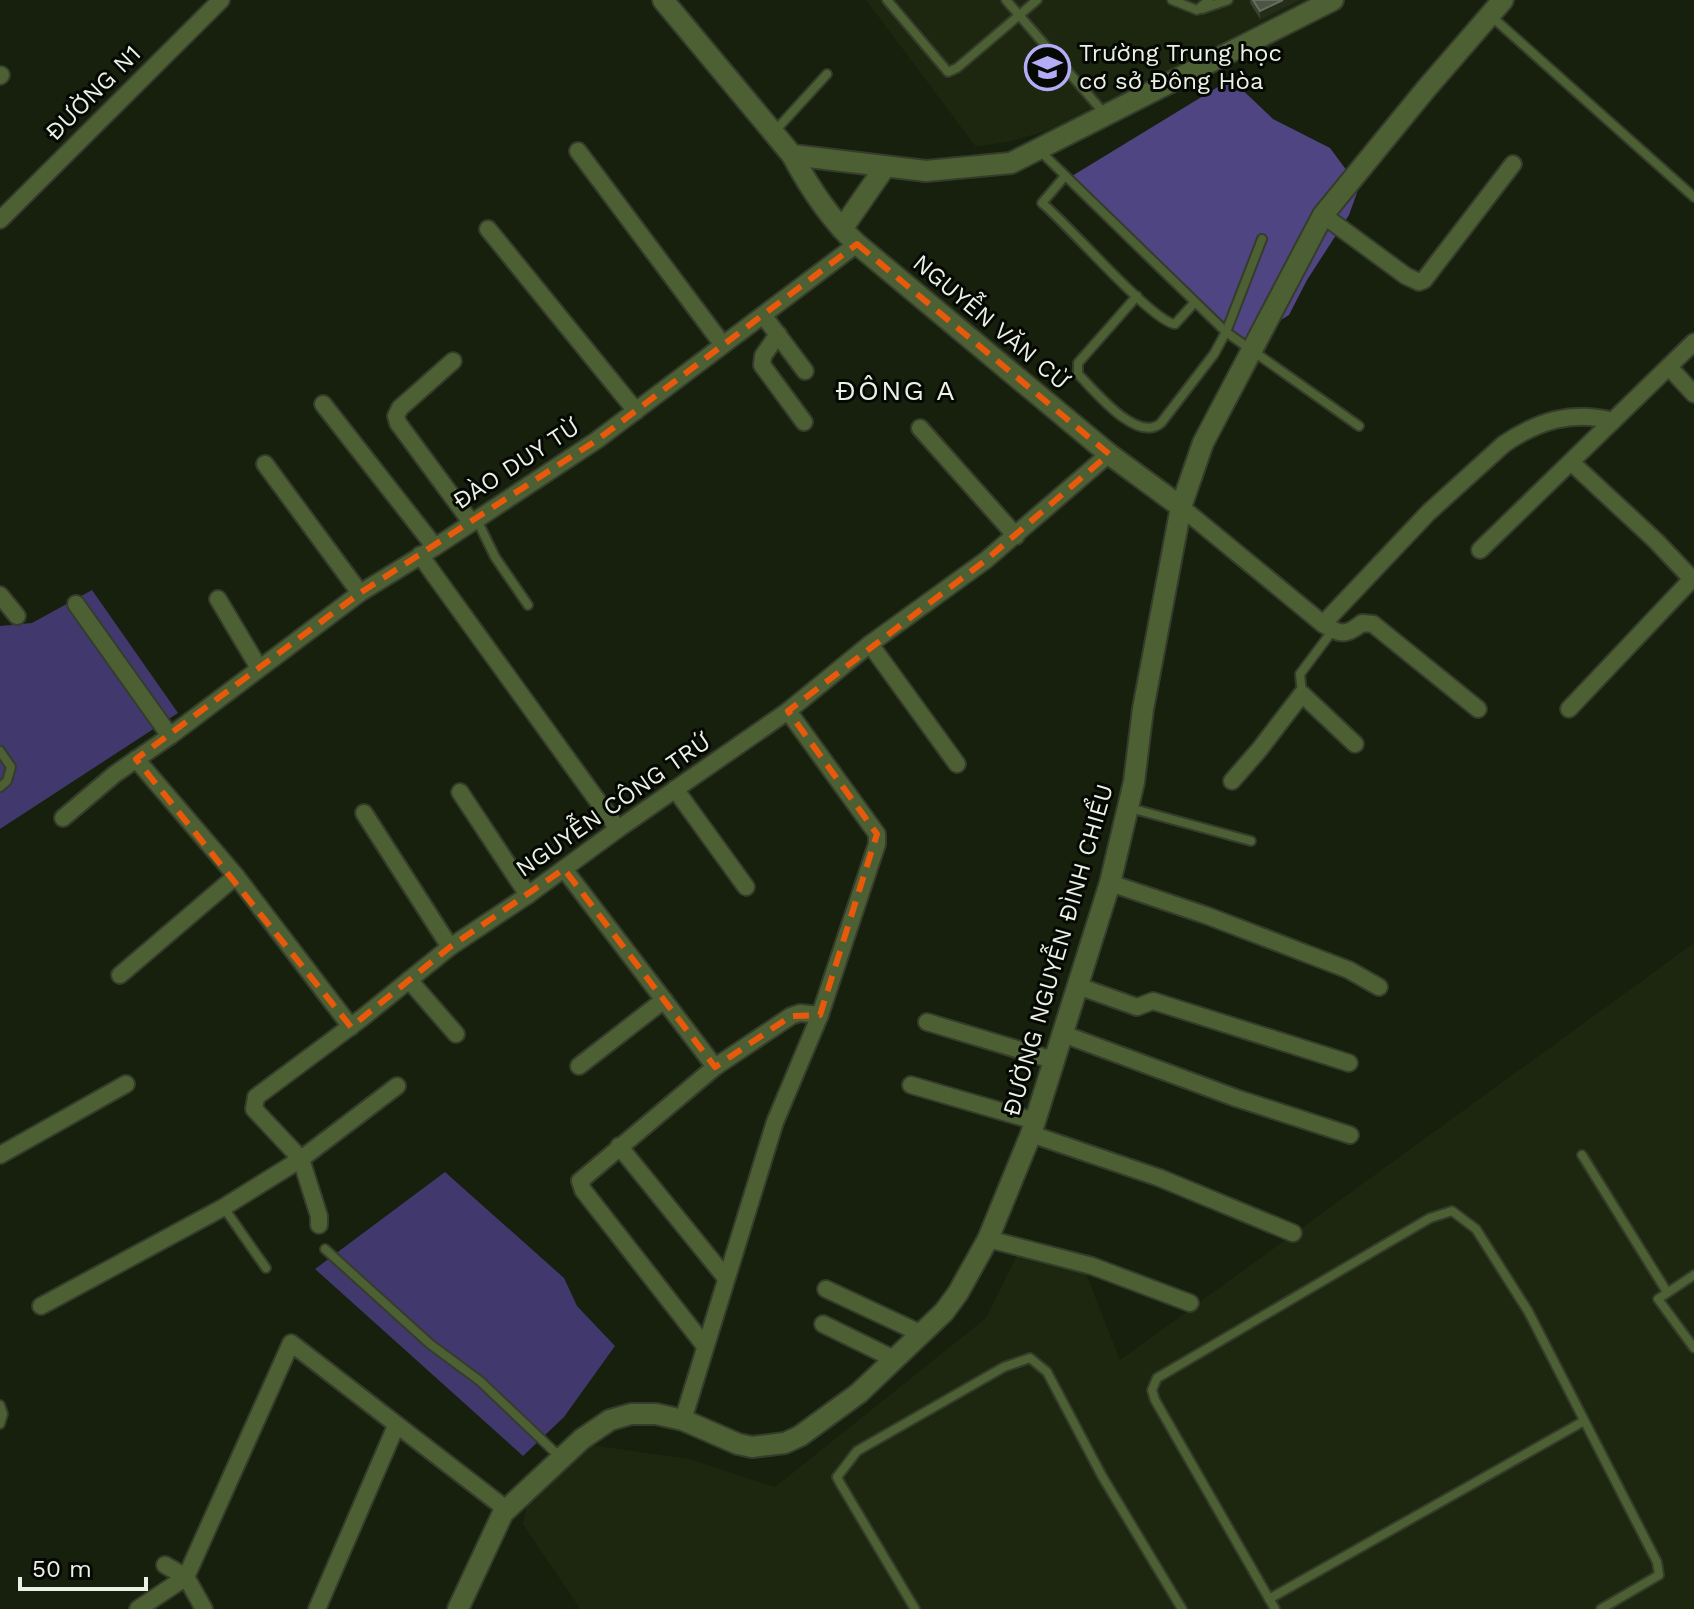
<svg xmlns="http://www.w3.org/2000/svg" width="1694" height="1609" font-family="'Work Sans',sans-serif">
  <rect width="100%" height="100%" fill="#171f0d"/>
  <g fill="#1d270f">
    <polygon points="866,0 1305,0 1203,52 1155,83 1046,131 1012,141 976,147"/>
    <polygon points="1694,943 1694,1609 580,1609 523,1524 529,1496 590,1445 690,1459 775,1487 986,1318 1019,1251 1080,1258 1120,1360"/>
  </g>
  <g fill="#41386e">
    <polygon points="92,590 178,713 0,829 0,626 32,623"/>
    <polygon points="445,1172 564,1278 577,1306 615,1346 564,1417 523,1456 315,1269"/>
  </g>
  <polygon fill="#4f4582" points="1231,79 1273,119 1330,148 1359,187 1349,215 1307,280 1289,315 1245,342 1072,176"/>
  <g fill="none" stroke-linecap="round" stroke-linejoin="round">
    <defs>
      <g id="service">
        <polyline points="887,0 948,72 957,68 1037,0"/>
        <polyline points="1006,0 1104,113"/>
        <polyline points="1172,0 1197,10 1209,0"/>
        <polyline points="1202,9 1228,0"/>
        <polyline points="1491,16 1694,197"/>
        <polyline points="774,132 827,74"/>
        <polyline points="1040,151 1226,332 1359,426"/>
        <path d="M1065,176L1042,203C1067,223 1152,322 1175,324L1195,302"/>
        <path d="M1137,296L1078,363V374C1094,390 1137,444 1161,423L1214,354L1226,332L1262,239"/>
        <polyline points="476,518 495,557 528,605"/>
        <polyline points="1302,694 1300,674 1333,630"/>
        <polyline points="0,751 11,767 7,781 0,787"/>
        <polyline points="1130,808 1251,841"/>
        <polyline points="1582,1155 1667,1292"/>
        <polyline points="224,1208 266,1268"/>
        <polyline points="325,1249 430,1344 480,1381 561,1458"/>
        <polyline points="1694,1275 1658,1299 1694,1348"/>
        <polyline points="0,1405 3,1414 0,1424"/>
        <polyline points="1269,1599 1584,1421"/>
        <polyline points="915,1609 840,1483 837,1477 857,1451 1004,1367 1030,1358 1047,1372 1102,1476 1182,1609"/>
        <polyline points="1275,1609 1155,1400 1152,1390 1157,1378 1430,1218 1452,1211 1476,1229 1528,1311 1657,1562 1659,1575 1601,1609"/>
      </g>
      <g id="minor">
        <polyline points="0,76 1,75"/>
        <polyline points="578,151 723,345"/>
        <polyline points="1323,215 1406,276 1419,282 1424,280 1513,164"/>
        <polyline points="0,220 221,0"/>
        <polyline points="488,229 636,411"/>
        <polyline points="763,315 805,371"/>
        <polyline points="778,334 763,356 762,365 804,422"/>
        <polyline points="453,361 400,408 396,416 398,423 471,522"/>
        <polyline points="1669,367 1694,394"/>
        <polyline points="323,404 435,547"/>
        <polyline points="920,428 1016,536"/>
        <polyline points="265,464 360,593"/>
        <path d="M1181,507L1323,624C1340,635 1346,636 1362,623L1373,624L1478,709"/>
        <polyline points="1480,550 1694,342"/>
        <polyline points="420,555 618,829"/>
        <polyline points="0,595 17,616"/>
        <polyline points="218,599 259,668"/>
        <polyline points="76,604 170,736"/>
        <path d="M1323,624L1429,512L1504,444C1538,421 1572,410 1613,421"/>
        <polyline points="870,644 957,764"/>
        <polyline points="1569,709 1692,579 1656,541 1572,463"/>
        <polyline points="136,759 236,876 351,1027"/>
        <polyline points="1232,781 1259,750 1302,694 1355,744"/>
        <polyline points="675,789 746,887"/>
        <polyline points="460,792 528,895"/>
        <polyline points="364,813 450,947"/>
        <polyline points="63,818 115,774 170,736 360,593 435,547 597,440 857,244"/>
        <polyline points="564,869 715,1067"/>
        <polyline points="1110,883 1208,916 1349,970 1379,987"/>
        <polyline points="120,975 236,876"/>
        <polyline points="409,980 456,1034"/>
        <polyline points="1078,986 1137,1007 1153,1001 1349,1063"/>
        <polyline points="927,1022 1053,1060"/>
        <polyline points="1063,1034 1236,1098 1350,1135"/>
        <polyline points="579,1066 664,1000"/>
        <polyline points="911,1085 1035,1121"/>
        <polyline points="1031,1134 1160,1178 1293,1233"/>
        <polyline points="619,1146 726,1278"/>
        <polyline points="0,1155 126,1084"/>
        <polyline points="319,1225 319,1216 301,1159 254,1109 256,1097 362,1018 450,947 528,895 618,829 788,711 870,644 986,560 1109,454"/>
        <polyline points="988,1239 1092,1266 1190,1303"/>
        <polyline points="826,1289 922,1334"/>
        <polyline points="41,1306 224,1207 301,1159 397,1086"/>
        <polyline points="823,1324 894,1359"/>
        <polyline points="705,1346 583,1190 580,1181 715,1067 791,1016 800,1013 820,1015"/>
        <polyline points="683,1420 775,1122 820,1015 877,844 877,834 788,711"/>
        <polyline points="165,1565 186,1577 204,1609"/>
        <polyline points="138,1609 186,1577 291,1343 506,1509"/>
        <polyline points="317,1609 396,1426"/>
      </g>
      <g id="tertiary">
        <polyline points="663,0 792,155 926,171 1011,163 1333,0"/>
        <path d="M792,155C809,187 830,219 857,244L1109,454L1181,507"/>
        <polyline points="842,229 885,167"/>
        <polyline points="458,1609 503,1513 582,1439 610,1420 631,1414 656,1414 683,1420 738,1444 752,1447 785,1443 800,1436 859,1393 944,1312 958,1293 988,1239 1031,1134 1110,883 1134,782 1143,709 1181,507 1203,443 1323,215 1426,89 1503,0"/>
      </g>
    </defs>
    <use href="#service" stroke="#353c2b" stroke-width="12"/>
    <use href="#minor" stroke="#353c2b" stroke-width="20"/>
    <use href="#tertiary" stroke="#353c2b" stroke-width="24"/>
    <use href="#service" stroke="#4c6034" stroke-width="8"/>
    <use href="#minor" stroke="#4c6034" stroke-width="16"/>
    <use href="#tertiary" stroke="#4c6034" stroke-width="20"/>
  </g>
  <polygon fill="#394230" points="1250,0 1298,0 1260,19 1250,3"/>
  <polygon fill="#242c1a" points="1283,0 1298,0 1260,19 1260,11"/>
  <polygon fill="#4c5543" stroke="#656d5c" stroke-width="2" points="1253,0 1283,0 1260,11"/>
  <path fill="none" stroke="#e8590c" stroke-width="6" stroke-dasharray="16 10" stroke-linejoin="round" d="M857,244L1109,454L986,560L788,711L877,834L820,1015L791,1016L715,1067L564,869L450,947L351,1027L136,759L360,593L597,440Z"/>
  <defs>
    <symbol id="school-ring" viewBox="-11 -11 22 22"><circle r="9.5" fill="#050803" stroke="#b5acf8" stroke-width="1.5"/><path d="M0-5L7-2L0 1L-7-2ZM-4 1L0 2.5L4 1V4Q0 6-4 4Z" fill="#b5acf8"/></symbol>
  </defs>
  <g fill-rule="evenodd">
    <use href="#school-ring" x="1022" y="42" width="51" height="51"/>
  </g>
  <g text-anchor="middle" dominant-baseline="central" stroke-width="6" stroke-linejoin="round" paint-order="stroke">
    <g font-size="24" fill="#ebf1e5" stroke="#050803" text-anchor="start">
      <text x="1079" y="53">Trường Trung học<tspan x="1079" dy="28">cơ sở Đông Hòa</tspan></text>
    </g>
    <g font-size="24" fill="#ebf1e5" stroke="#050803">
      <text transform="translate(93 93) rotate(-45)">ĐƯỜNG N1</text>
      <text transform="translate(991 322) rotate(40)">NGUYỄN VĂN CỪ</text>
      <text transform="translate(516 464) rotate(-33)">ĐÀO DUY TỪ</text>
      <text transform="translate(613 805) rotate(-35)">NGUYỄN CÔNG TRỨ</text>
      <text transform="translate(1058 950) rotate(-74)">ĐƯỜNG NGUYỄN ĐÌNH CHIỂU</text>
    </g>
    <g font-size="28" letter-spacing="2" fill="#ebf1e5" stroke="#050803">
      <text x="896" y="390">ĐÔNG A</text>
    </g>
  </g>
  <path d="M20 1577v12h126v-12" fill="none" stroke="#ebf1e5" stroke-width="4"/>
  <text x="32" y="1577" font-size="24" fill="#ebf1e5" stroke="#050803" stroke-width="6" paint-order="stroke">50 m</text>
</svg>
